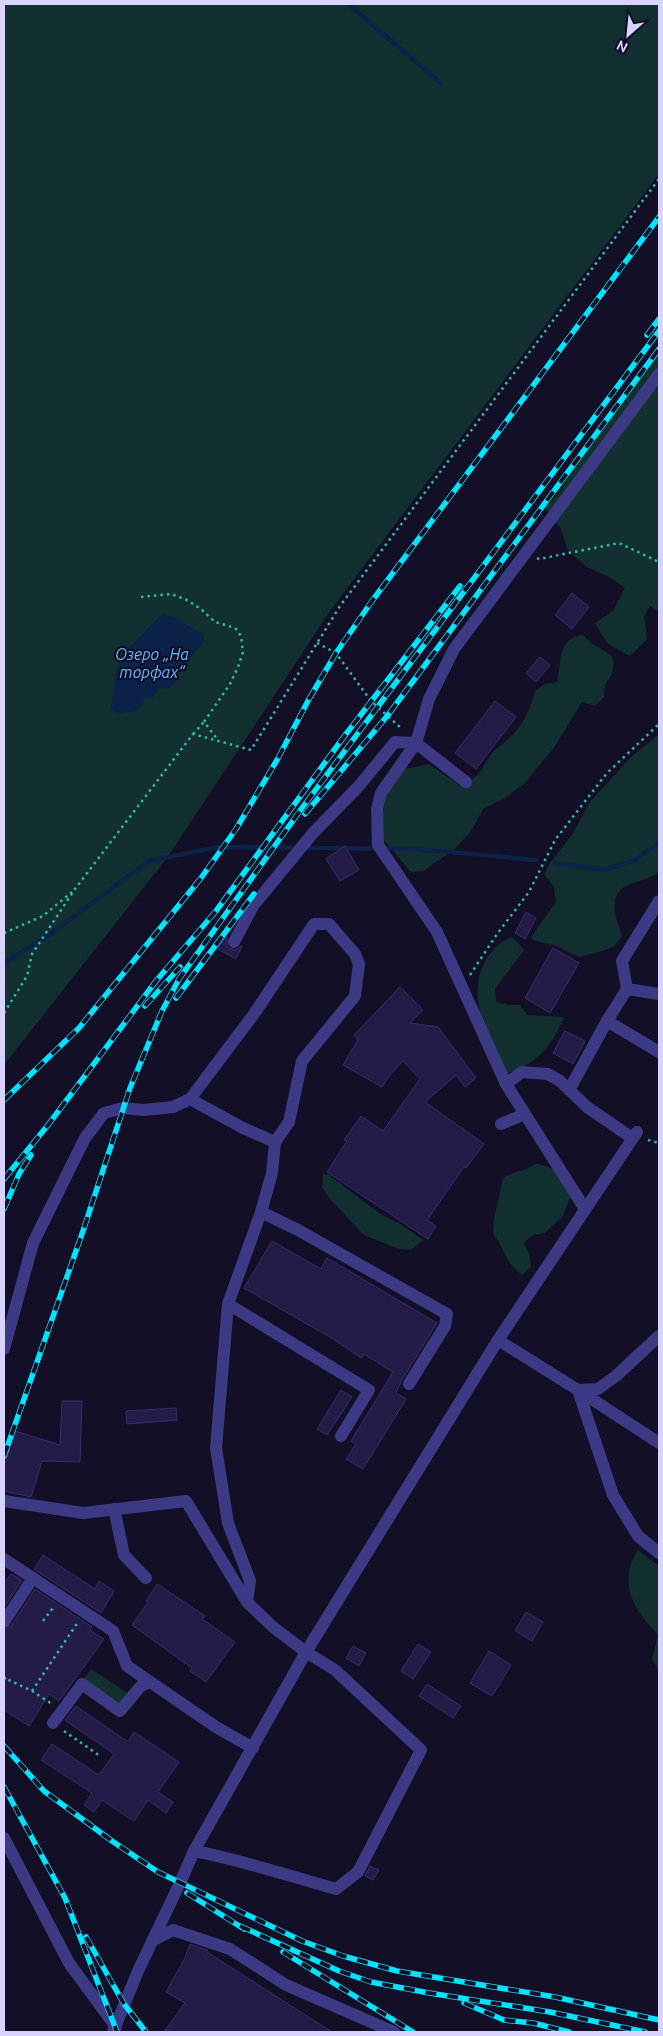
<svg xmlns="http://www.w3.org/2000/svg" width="663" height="2036" font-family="Ubuntu,sans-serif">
  <rect width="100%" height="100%" fill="#130f26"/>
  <g fill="#12302f">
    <polygon points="4,4 659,4 659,174 330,611 167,858 4,1065"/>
    <polygon points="659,347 659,612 650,606 644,616 647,639 630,656 608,644 595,623 613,611 625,588 609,577 587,567 568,550 560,527 544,508 561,491 571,468 601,428 618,410 629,387"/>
    <path d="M583,635L591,643L612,656L614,662L612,674L605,685L604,697L595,706L582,702L555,746L524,784L505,798L483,809L471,831L455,849L423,871L411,872L378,833L377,821L384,810L387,786L405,769L429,764L459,785C484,777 480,767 494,751C500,745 507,741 512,736C524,723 531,707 535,691L545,684L557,682C562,662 557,638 583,635Z"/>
    <path d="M659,734V872C649,879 637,881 626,886C606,896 617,921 622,936L614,946L603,951L579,957L556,946L533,940L531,937L556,902L554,887L544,874L550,863L572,835L590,802L630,758Z"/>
    <path d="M512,937L524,950L495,989L496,1002L508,1005H520L527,1015L564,1017C550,1049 539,1062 506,1074C498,1056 482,1026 479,1008C473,980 485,947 512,937Z"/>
    <path d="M536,1164C559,1167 561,1177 571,1195L563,1216L545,1233L533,1235L524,1243L529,1254L531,1267L522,1275C504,1262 506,1250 493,1234L494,1219L503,1178C514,1171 525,1171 536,1164Z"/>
    <polygon points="323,1174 329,1175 379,1213 400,1224 423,1240 411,1250 399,1249 364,1235 329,1198 322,1187"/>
    <path d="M638,1550L659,1566V1671L652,1659L658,1635C641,1617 623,1595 630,1568C631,1562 635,1556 638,1550Z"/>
    <polygon points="91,1669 129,1694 122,1704 84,1679"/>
  </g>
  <polygon fill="#0c2248" points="163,613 170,615 201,633 204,637 204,642 179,670 175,682 169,688 158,689 153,698 145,699 139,710 118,714 111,708 115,677 121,656"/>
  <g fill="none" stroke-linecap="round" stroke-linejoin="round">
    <g stroke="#0c2248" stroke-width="4.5">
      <polyline points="348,4 441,83"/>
      <polyline points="556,863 605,870 635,860 659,843"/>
      <polyline points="4,963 49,935 149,861 218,847 417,849 536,860"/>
    </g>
  </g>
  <g fill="#241b47" stroke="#3b2d73">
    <polygon points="572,593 589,607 572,629 555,615"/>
    <polygon points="540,657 550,665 536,682 526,673"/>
    <polygon points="495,701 516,717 476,769 455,753"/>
    <polygon points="345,846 359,870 340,881 326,859"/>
    <polygon points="526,912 536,918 525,939 515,933"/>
    <polygon points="225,937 227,938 227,946 231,949 235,950 242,946 236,959 218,949"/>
    <polygon points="553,948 579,963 550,1013 525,998"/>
    <polygon points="400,987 423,1010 410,1023 438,1027 476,1078 465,1087 456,1075 425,1102 484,1144 466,1168 464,1167 427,1220 436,1226 428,1239 327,1172 347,1141 344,1140 361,1116 383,1131 420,1079 403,1061 390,1075 382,1087 343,1065 358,1040 354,1035"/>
    <polygon points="565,1031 585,1041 573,1064 553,1053"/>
    <polygon points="272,1241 321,1269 327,1258 437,1323 402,1380 396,1393 406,1399 363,1469 346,1459 356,1444 351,1441 393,1372 364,1354 361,1358 330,1337 244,1288"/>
    <polygon points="341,1390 352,1397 327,1435 317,1429"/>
    <polygon points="62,1401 82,1401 80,1462 42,1461 31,1497 4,1491 4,1467 15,1431 60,1445"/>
    <polygon points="176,1408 177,1420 127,1424 126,1411"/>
    <polygon points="43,1555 95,1589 99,1581 114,1591 101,1613 34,1569"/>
    <polygon points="11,1574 22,1580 4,1608 4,1584"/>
    <polygon points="157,1584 205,1616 202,1619 235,1642 206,1682 190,1671 192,1668 132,1625 148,1602 146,1601"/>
    <polygon points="35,1589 92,1627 90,1630 104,1639 59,1701 49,1694 29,1726 4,1710 4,1630 11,1626"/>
    <polygon points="526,1612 543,1622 532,1641 515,1631"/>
    <polygon points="418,1644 431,1652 413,1679 401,1671"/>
    <polygon points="353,1646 366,1653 359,1666 346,1658"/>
    <polygon points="489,1651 511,1665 492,1696 470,1683"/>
    <polygon points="427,1684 461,1706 453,1718 419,1696"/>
    <polygon points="76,1706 128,1742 134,1732 179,1762 158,1792 173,1802 166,1813 148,1800 134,1821 102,1800 94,1812 84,1805 92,1793 41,1760 52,1744 99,1775 114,1754 65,1720"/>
    <polygon points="370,1866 379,1870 373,1880 365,1876"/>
    <polygon points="190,1944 207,1950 207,1952 332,2032 164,2032 185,2003 166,1992 185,1958"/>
  </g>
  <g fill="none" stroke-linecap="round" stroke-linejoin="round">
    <g stroke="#2fb8b0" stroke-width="2.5" stroke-dasharray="2.5 4" stroke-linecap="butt">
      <polyline points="537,558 539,559 619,543 659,562"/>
      <polyline points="141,597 171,594 185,599 201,609 215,622 235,628 241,636 243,652 238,667 230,684 204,722 218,740"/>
      <polyline points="317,643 336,653 371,701 401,728"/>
      <polyline points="193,734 204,722"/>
      <polyline points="4,933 43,916 72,892"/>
      <polyline points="470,975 497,934 529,892 555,840 607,773 659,724"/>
      <polyline points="4,1013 27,976 32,954 75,889 193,734 251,750 340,606 659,179"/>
      <polyline points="648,1140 659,1143"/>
      <polyline points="43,1621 53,1608"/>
      <polyline points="4,1679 7,1677 9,1680 32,1691 52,1704"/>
      <polyline points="32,1691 78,1622"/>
      <polyline points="64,1731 100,1756"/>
    </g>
    <g stroke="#3d3a85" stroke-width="12">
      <polyline points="466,782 416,743 381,793 377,809 378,845 437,932 506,1084 585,1209"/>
      <polyline points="234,942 253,906 314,832 358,787 395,742 416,743 429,699 454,649 659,374"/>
      <polyline points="627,989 659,994"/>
      <polyline points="607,1021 627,989 622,961 659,901"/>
      <polyline points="506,1084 522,1072 548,1074 560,1081 587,1107 632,1138"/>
      <polyline points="569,1090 607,1021 659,1052"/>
      <polyline points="190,1099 254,1014 314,924 329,924 355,954 359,964 355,996 302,1061 289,1122 275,1142"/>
      <polyline points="501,1124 525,1114"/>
      <polyline points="261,1212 298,1230 447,1314 445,1326 409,1384"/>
      <polyline points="228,1304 369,1390 341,1436"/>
      <polyline points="498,1340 637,1132"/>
      <polyline points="4,1349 33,1243 85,1138 104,1113 123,1108 143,1110 173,1107 190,1099 243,1128 275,1142 272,1173 261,1212 228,1304 216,1448 228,1523 250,1581 247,1602"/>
      <polyline points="578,1390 598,1389 616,1376 659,1336"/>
      <polyline points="578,1390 659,1443"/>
      <path d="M4,1501L83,1513L186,1501L247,1602L273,1627L306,1652L335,1670L421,1750L358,1872L336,1889C289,1876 242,1860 194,1851"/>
      <polyline points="114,1509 124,1555 146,1578"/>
      <polyline points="4,1559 113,1631 127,1666 216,1727 253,1748"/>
      <polyline points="4,1622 33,1578"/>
      <polyline points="53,1723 82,1684 120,1711 140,1687 149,1682"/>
      <polyline points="4,1838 69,1963 116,2027"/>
      <polyline points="152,1941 173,1930 230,1949 286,1985 394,2032"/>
      <polyline points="113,2032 138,1971 180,1883 194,1851 306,1652 498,1340 578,1390 613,1495 638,1536 659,1553"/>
    </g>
    <defs>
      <g id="rail">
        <polyline points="647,335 659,319"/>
        <polyline points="305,814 388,715 659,349"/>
        <polyline points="176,998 254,894"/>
        <polyline points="145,1006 180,967"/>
        <polyline points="4,1100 79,1028 201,878 236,829 277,760 309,699 336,653 372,601 659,217"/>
        <polyline points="4,1179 48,1125 156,981 216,911 343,738 460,586"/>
        <polyline points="4,1209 19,1174 31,1155"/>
        <polyline points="4,1456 83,1231 130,1088 162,1011 179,979 302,808 659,331"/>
        <polyline points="4,1746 44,1791 112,1841 158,1872 302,1941 343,1956 397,1971 555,1997 659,2020"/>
        <polyline points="4,1787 65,1898 117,2032"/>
        <polyline points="187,1893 244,1929"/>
        <polyline points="240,1926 339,1971 371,1982 429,1993 550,2012 645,2032"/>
        <polyline points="86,1937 124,2004 146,2032"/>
        <polyline points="283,1952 413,2032"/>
        <polyline points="464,2003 504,2020 533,2023 569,2032"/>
      </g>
    </defs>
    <use href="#rail" stroke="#00e5ff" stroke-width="5.5"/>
    <use href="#rail" stroke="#130f26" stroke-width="4" stroke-dasharray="11" stroke-linecap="butt"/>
  </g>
  <g text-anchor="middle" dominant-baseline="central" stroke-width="4.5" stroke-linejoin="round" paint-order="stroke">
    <g font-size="16" font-style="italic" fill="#62b6ff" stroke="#130f26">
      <text x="152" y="654">Озеро „На<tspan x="152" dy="18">торфах“</tspan></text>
    </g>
  </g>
  <rect width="663" height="2036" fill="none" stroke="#d9d4ff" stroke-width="10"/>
  <g transform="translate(628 35) rotate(207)" stroke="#130f26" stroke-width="4" paint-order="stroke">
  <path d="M0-4L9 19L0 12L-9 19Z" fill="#d9d4ff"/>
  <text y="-8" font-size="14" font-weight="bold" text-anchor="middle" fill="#d9d4ff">N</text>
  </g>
</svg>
